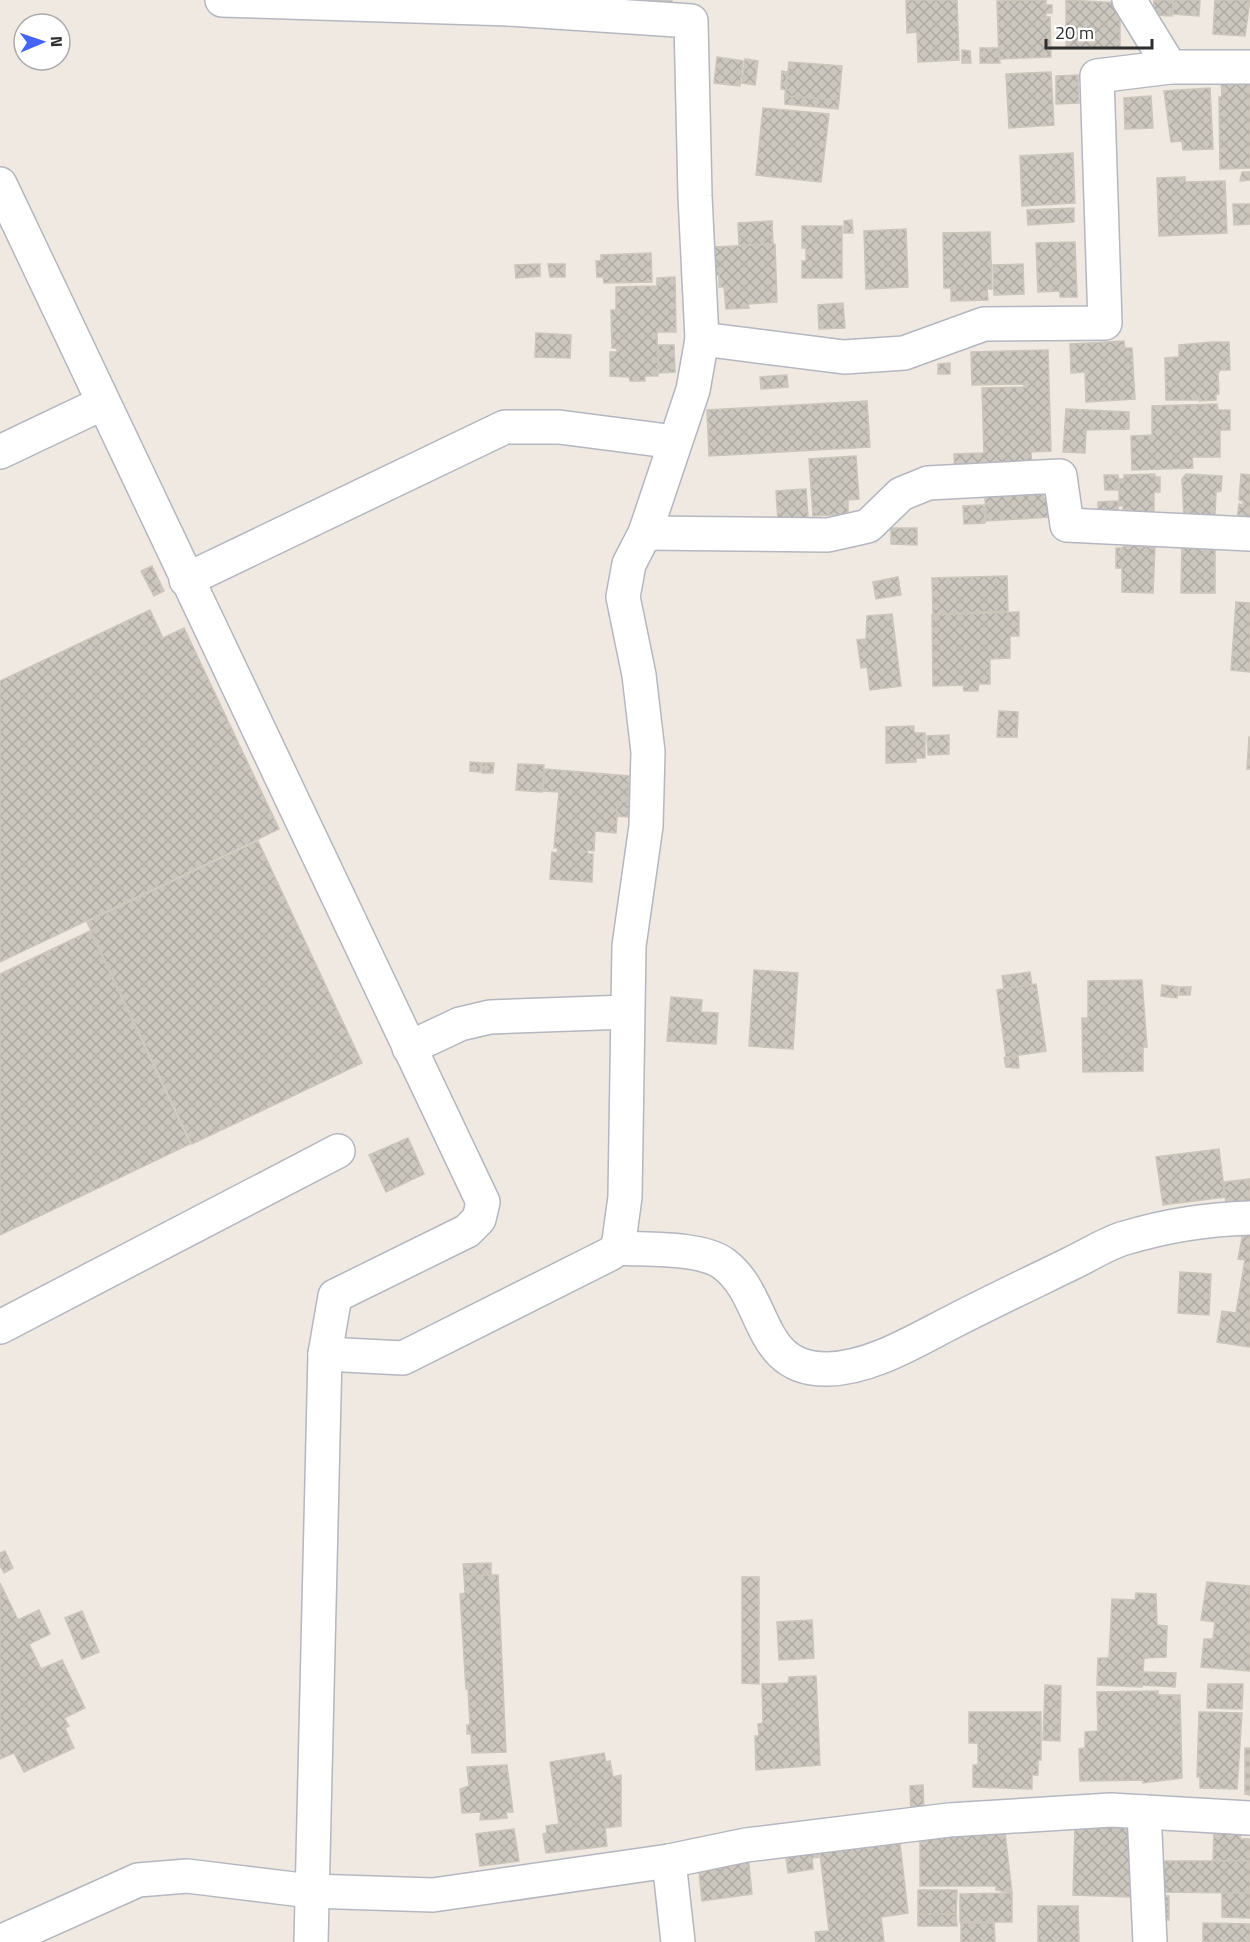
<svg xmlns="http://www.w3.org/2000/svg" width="1250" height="1942" font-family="'Titillium Web',sans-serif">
  <defs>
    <pattern id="building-cross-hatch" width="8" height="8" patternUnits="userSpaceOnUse" patternTransform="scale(1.5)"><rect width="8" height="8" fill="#cbc7bf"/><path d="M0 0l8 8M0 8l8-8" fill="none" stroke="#afaba4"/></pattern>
  </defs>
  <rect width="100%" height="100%" fill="#efe9e1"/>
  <g fill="url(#building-cross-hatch)" stroke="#cbc5ba" stroke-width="1.5">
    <polygon points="624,0 672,0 670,14 623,4"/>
    <polygon points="906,0 957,0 959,60 918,62 917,32 907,33"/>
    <polygon points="1046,0 1046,5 1052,5 1052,13 1046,13 1046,17 1050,17 1051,57 999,59 997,1"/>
    <polygon points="1066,0 1120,3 1120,48 1066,47"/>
    <polygon points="1154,0 1173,0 1172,16 1153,15"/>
    <polygon points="1174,0 1200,0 1199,16 1173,14"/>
    <polygon points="1215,0 1250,0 1245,36 1213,34"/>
    <polygon points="980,48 998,48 1000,63 980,63"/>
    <polygon points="962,50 970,51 971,63 962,63"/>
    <polygon points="717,57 743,61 740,86 714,83"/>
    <polygon points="745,59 758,61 755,85 742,83"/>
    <polygon points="789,62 842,66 839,100 785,96"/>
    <polygon points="782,71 787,72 786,90 781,89"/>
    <polygon points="1051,72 1054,125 1009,128 1006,74"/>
    <polygon points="1078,75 1079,103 1056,104 1056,76"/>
    <polygon points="1250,79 1250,168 1220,169 1219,97 1222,97 1221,80"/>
    <polygon points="1210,88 1213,149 1183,150 1182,141 1171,142 1164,91"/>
    <polygon points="785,96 839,100 838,109 785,104"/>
    <polygon points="1151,96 1153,128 1125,129 1124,98"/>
    <polygon points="763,108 829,114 821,182 756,175"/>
    <polygon points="1073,153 1075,203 1022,206 1020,156"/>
    <polygon points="1242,172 1250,172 1250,180 1240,181"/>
    <polygon points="1185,177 1185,182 1225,181 1227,233 1159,236 1157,178"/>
    <polygon points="1233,204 1250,204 1250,224 1234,225"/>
    <polygon points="1074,208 1074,222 1028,225 1027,210"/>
    <polygon points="852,220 853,233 844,233 844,221"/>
    <polygon points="772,221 773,244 739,245 738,223"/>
    <polygon points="802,226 842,226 842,278 802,278 802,261 806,261 806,248 802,248"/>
    <polygon points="906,229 908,287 866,289 864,231"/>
    <polygon points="990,232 992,289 987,289 988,300 951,301 951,288 944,288 943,233"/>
    <polygon points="1075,242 1077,297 1060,297 1060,291 1038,292 1036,243"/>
    <polygon points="775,244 777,302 748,304 749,308 726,309 724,287 719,287 719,275 716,275 715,247"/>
    <polygon points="651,253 652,282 604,283 603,277 597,277 596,261 601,261 601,255"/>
    <polygon points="540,264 540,276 516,278 515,265"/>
    <polygon points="548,264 565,264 565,277 550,277"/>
    <polygon points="1023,264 1024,294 994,295 993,265"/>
    <polygon points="675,277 676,332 657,332 658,376 645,376 645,381 630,381 629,377 610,376 610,352 617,352 617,348 612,348 611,310 616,310 616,287 657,286 657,278"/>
    <polygon points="843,303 845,328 819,329 818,305"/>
    <polygon points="536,333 571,335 570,358 535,357"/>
    <polygon points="1124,341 1125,348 1132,348 1135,399 1086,402 1085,372 1071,373 1070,344"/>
    <polygon points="1213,342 1229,342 1230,370 1220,370 1218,374 1219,394 1216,394 1216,400 1199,401 1199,395 1197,400 1166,400 1165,358 1179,357 1179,345"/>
    <polygon points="658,345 674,345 675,372 659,373"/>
    <polygon points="1048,350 1051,451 1031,452 1032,476 955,478 954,454 984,453 982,388 1024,387 1024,384 972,385 971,352"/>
    <polygon points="950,363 950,374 938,374 938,364"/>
    <polygon points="787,375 788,387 761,389 760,377"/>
    <polygon points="867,401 870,447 709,456 707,410"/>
    <polygon points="1217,404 1218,410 1230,410 1230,430 1220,430 1220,457 1192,457 1193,468 1132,470 1131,436 1152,435 1152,406"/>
    <polygon points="1066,409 1129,412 1129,429 1086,430 1085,453 1063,452"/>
    <polygon points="856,456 859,499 848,500 848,514 813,516 809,459"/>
    <polygon points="1155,474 1155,477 1160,477 1160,492 1154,492 1154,519 1123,519 1123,505 1119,506 1119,479 1124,479 1124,475"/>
    <polygon points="1186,474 1222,476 1221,491 1216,492 1215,515 1184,518 1182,479"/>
    <polygon points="1241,474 1250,475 1250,520 1237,520 1239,504 1243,505 1243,501 1239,500"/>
    <polygon points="1104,475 1118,475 1119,490 1105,490"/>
    <polygon points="806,489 808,518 778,520 776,491"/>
    <polygon points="1043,493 1044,499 1049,498 1050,517 986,521 985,495"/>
    <polygon points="1118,501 1118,521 1098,521 1098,502"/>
    <polygon points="984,505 985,523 964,524 963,506"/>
    <polygon points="891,528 917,528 917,545 891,544"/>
    <polygon points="1124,542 1137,542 1137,546 1155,547 1153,593 1122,592 1122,568 1116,568 1116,548 1123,548"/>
    <polygon points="1182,544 1200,544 1200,550 1215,550 1215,593 1181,593"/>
    <polygon points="152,566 164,591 154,596 141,571"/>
    <polygon points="1007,576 1008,611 933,614 932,578"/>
    <polygon points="898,577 901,595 876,599 873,582"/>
    <polygon points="1236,602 1250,603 1250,672 1231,670"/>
    <polygon points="150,610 163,638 184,628 279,829 0,962 0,681"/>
    <polygon points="1019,612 1019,636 1010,636 1010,658 990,659 990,684 979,684 978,691 964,691 963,685 933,686 932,615"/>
    <polygon points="892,614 901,686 870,690 867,667 861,668 857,640 866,639 867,616"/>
    <polygon points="999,711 1018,712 1017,737 997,737"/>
    <polygon points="914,726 914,733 925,733 925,758 916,758 916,762 886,763 886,727"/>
    <polygon points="949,735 949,754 928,755 927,736"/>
    <polygon points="1249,737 1250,737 1250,769 1247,769"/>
    <polygon points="470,762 481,763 480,772 470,771"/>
    <polygon points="482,763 494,763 493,773 482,773"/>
    <polygon points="518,764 544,765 542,792 516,790"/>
    <polygon points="545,769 629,776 629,796 627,803 618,802 616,833 595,831 594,851 587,850 588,854 593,854 592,882 550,879 552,852 557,853 558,848 554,848 559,792 543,791"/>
    <polygon points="629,801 628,817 616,816 618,802"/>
    <polygon points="258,841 362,1063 192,1144 87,922"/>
    <polygon points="90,931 190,1144 0,1235 0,974"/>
    <polygon points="754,970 798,973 793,1049 749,1046"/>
    <polygon points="1030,972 1032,985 1004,989 1002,976"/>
    <polygon points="1142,980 1147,1047 1143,1047 1143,1071 1083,1072 1082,1018 1088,1018 1088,981"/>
    <polygon points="1036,984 1046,1051 1006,1057 997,990"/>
    <polygon points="1162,985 1178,987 1177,998 1161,996"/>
    <polygon points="1180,987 1191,987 1190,995 1179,995"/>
    <polygon points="671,997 702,1000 701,1012 718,1013 716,1044 667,1041"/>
    <polygon points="1018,1056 1019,1068 1006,1067 1004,1058"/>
    <polygon points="408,1138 424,1174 386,1192 369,1155"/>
    <polygon points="1219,1149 1225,1197 1163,1205 1156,1157"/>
    <polygon points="1250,1179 1250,1203 1226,1205 1224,1182"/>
    <polygon points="1244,1227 1250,1228 1250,1347 1217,1342 1222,1311 1236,1313 1245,1260 1238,1259"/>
    <polygon points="1180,1272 1211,1274 1209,1315 1178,1313"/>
    <polygon points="5,1551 13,1568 4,1573 0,1565 0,1553"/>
    <polygon points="491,1563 491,1575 464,1576 463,1564"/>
    <polygon points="491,1575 498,1575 506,1752 472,1753 471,1734 467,1734 467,1725 470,1725 468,1689 466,1689 460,1594 465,1593 464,1576"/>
    <polygon points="742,1577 759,1577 759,1684 742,1683"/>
    <polygon points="1207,1582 1250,1586 1250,1671 1201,1667 1204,1639 1213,1639 1215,1622 1201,1620"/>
    <polygon points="0,1583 18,1620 39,1610 50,1634 29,1644 41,1669 62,1660 85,1708 64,1718 69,1726 65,1728 74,1748 24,1772 14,1753 0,1759"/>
    <polygon points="1136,1593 1156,1594 1157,1625 1167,1626 1166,1657 1144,1658 1142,1687 1097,1685 1098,1658 1109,1658 1112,1599 1135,1600"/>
    <polygon points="82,1611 99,1652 82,1659 65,1618"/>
    <polygon points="812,1620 814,1658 779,1660 777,1622"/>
    <polygon points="1143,1672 1176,1673 1175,1687 1142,1685"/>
    <polygon points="816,1676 820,1765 756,1770 755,1736 759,1736 758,1724 763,1723 762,1684 788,1683 789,1677"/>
    <polygon points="1208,1684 1243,1684 1242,1709 1207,1708"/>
    <polygon points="1045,1685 1061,1686 1060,1741 1043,1740"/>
    <polygon points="1158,1691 1158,1695 1180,1695 1182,1778 1143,1783 1143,1780 1080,1781 1079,1749 1085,1748 1085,1732 1098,1731 1097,1692"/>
    <polygon points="969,1712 1041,1712 1041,1760 1038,1760 1038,1775 1032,1775 1032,1789 973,1787 973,1765 978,1765 978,1743 969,1743"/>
    <polygon points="1199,1712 1242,1713 1237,1789 1200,1788 1200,1776 1197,1777"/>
    <polygon points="1245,1748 1250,1748 1250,1795 1245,1794"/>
    <polygon points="604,1753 606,1762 610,1761 613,1777 621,1775 621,1826 605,1828 607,1846 546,1853 543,1834 547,1833 546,1826 559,1824 550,1762"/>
    <polygon points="507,1765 513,1812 506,1812 507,1818 480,1820 481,1812 462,1813 460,1789 469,1786 467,1767"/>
    <polygon points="923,1785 924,1813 911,1813 910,1786"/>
    <polygon points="1004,1824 1012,1893 996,1890 996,1886 920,1886 920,1831"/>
    <polygon points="1075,1826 1132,1828 1130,1897 1073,1895"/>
    <polygon points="514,1829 519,1861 480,1866 476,1834"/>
    <polygon points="1214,1832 1241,1832 1240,1839 1250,1839 1250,1861 1213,1861"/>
    <polygon points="899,1835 908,1913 881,1917 884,1942 816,1942 815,1932 829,1931 819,1845"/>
    <polygon points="817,1845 819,1857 812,1858 813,1869 788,1873 785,1849"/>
    <polygon points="748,1856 752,1894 702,1901 698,1862"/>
    <polygon points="1160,1861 1250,1861 1250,1893 1160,1892"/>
    <polygon points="918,1890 957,1890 956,1914 918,1914"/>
    <polygon points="1012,1893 1012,1922 960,1922 960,1894"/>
    <polygon points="1222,1893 1250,1893 1250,1918 1222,1917"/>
    <rect x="1160" y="1896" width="9" height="24"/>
    <polygon points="1038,1906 1078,1906 1079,1942 1038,1942"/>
    <polygon points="918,1914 956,1914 957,1926 918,1926"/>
    <polygon points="961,1923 994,1923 995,1942 961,1942"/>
    <polygon points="1203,1923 1250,1924 1250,1942 1203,1942"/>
  </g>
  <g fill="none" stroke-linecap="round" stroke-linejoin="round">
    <defs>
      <g id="minor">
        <polyline points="222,0 510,9"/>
        <polyline points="511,0 510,9 691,21 695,196 702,339 693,390 645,533 629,564 623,597 639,675 648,752 646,826 629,946 625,1197 618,1248"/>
        <polyline points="1129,0 1170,67 1250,67"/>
        <polyline points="0,184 483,1202 479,1219 467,1231 335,1296 325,1354 311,1942"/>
        <polyline points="702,339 844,357 904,353 984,324 1105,323 1097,76 1170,67"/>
        <polyline points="0,452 103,403"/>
        <polyline points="645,533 828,535 868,526 901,494 928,483 1060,476 1067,525 1250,534"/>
        <polyline points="186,580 505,427 559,427 675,442"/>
        <polyline points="409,1048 460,1024 490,1017 627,1012"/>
        <polyline points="0,1327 338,1151"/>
        <path d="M325,1354L403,1358L610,1254L618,1248C646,1250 702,1247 724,1264C768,1297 756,1371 828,1369C872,1368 916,1340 954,1321C993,1301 1033,1282 1072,1263C1089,1255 1107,1243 1125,1238C1165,1226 1209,1219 1250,1218"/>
        <polyline points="1144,1812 1150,1942"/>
        <polyline points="669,1861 678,1942"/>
        <polyline points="0,1942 138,1880 187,1876 310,1891 433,1895 669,1861 746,1845 949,1820 1111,1810 1250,1818"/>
      </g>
    </defs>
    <use href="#minor" stroke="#b4b7c1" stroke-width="36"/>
    <use href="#minor" stroke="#fff" stroke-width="33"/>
  </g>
  <g transform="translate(42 42) rotate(88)"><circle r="28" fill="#ffffff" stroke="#ababab" stroke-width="1.5"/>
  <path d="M0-4.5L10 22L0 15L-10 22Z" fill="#4264fb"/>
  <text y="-9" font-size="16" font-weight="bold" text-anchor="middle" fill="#2e2e2e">N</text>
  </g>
  <path d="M1046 39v9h106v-9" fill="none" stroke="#2e2e2e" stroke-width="3"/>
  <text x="1055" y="39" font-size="18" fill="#2e2e2e" stroke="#ffffff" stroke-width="4.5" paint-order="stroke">20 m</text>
</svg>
